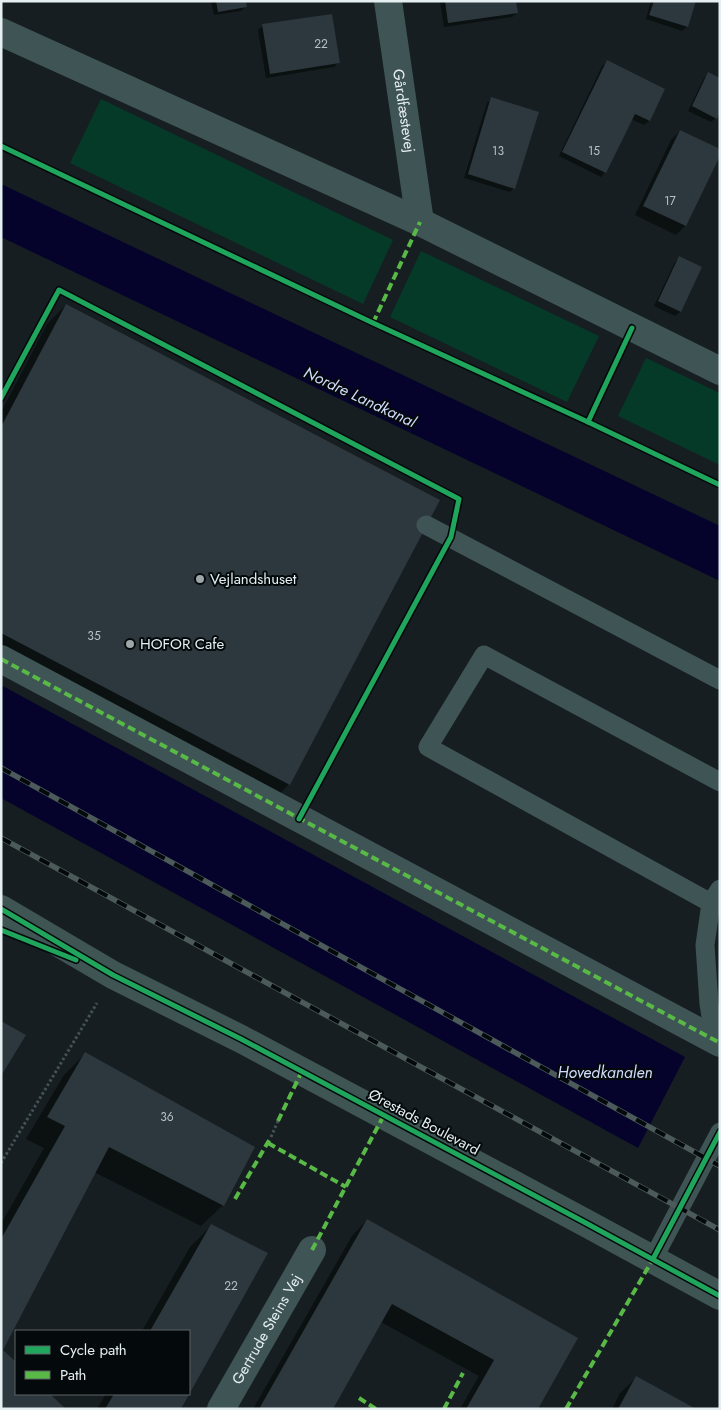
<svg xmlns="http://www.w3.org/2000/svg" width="721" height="1410" font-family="Jost,sans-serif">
  <rect width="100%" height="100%" fill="#161e21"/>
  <g fill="#053a28">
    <polygon points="101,99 393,240 363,304 70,163"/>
    <polygon points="421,251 599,336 567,402 390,317"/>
    <polygon points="646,358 720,393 720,465 618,416"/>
  </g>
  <g fill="#05032b">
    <polygon points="1,184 720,526 720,581 1,237"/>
    <polygon points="1,685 685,1057 638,1148 1,798"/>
  </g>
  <g fill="#0007">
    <polygon points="211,1 245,1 245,7 241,11 214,15"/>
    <polygon points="440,1 515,1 517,13 512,17 444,27"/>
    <polygon points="651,1 695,1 687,27 682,31 646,19"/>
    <polygon points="263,26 338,63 334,67 266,78 258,30"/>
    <polygon points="607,62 663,90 649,121 644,125 631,119 605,172 601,177 559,156 602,66"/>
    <polygon points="708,74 716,118 711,122 688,111 704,78"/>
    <polygon points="492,99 514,188 510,192 464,178 487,103"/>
    <polygon points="680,131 720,153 685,226 676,235 635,215 671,140"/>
    <polygon points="679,258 701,268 680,312 675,316 654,306 675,262"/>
    <polygon points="66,305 289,784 270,804 1,662 1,412 47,324"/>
    <polygon points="85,1054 223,1205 201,1226 94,1172 1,1350 16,1364 16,1394 48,1394 64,1409 1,1409 1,1224 44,1148 26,1139 64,1075"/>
    <polygon points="367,1220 576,1339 537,1409 460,1409 479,1376 381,1322 332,1409 253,1409 352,1236"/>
    <polygon points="211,1226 266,1253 189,1392 189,1331 142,1331 190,1247"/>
    <polygon points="636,1378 694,1409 612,1409 620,1393"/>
    <polygon points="106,1394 188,1394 179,1409 97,1409"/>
  </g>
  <g fill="#2c373e">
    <polygon points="216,1 246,1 247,7 218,12"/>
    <polygon points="445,1 516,1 518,13 448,23"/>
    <polygon points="654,1 696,1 688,27 649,15"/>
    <polygon points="332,14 340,63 270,74 262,24"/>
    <polygon points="607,60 665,89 650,121 635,114 606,173 562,152"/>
    <polygon points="708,72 720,78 720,113 717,119 692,106"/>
    <polygon points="491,97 539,112 515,189 468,174"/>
    <polygon points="680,130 720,149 720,156 686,226 643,206"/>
    <polygon points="679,256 702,267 681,312 658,301"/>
    <polygon points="66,304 440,500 290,785 1,633 1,427"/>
    <polygon points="1,1021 26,1035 1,1076"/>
    <polygon points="85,1052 255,1147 224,1206 109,1147 3,1350 16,1362 16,1394 50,1394 66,1409 1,1409 1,1239 65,1126 47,1117"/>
    <polygon points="367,1219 578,1338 538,1409 466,1409 494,1360 392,1304 333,1409 259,1409"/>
    <polygon points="211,1224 268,1253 181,1409 105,1409 114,1394 189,1394 189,1331 150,1331"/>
    <polygon points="636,1376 696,1409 618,1409"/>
  </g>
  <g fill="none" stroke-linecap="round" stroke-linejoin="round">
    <g stroke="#445253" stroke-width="3" stroke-dasharray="2.5 2.5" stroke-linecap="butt">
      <polyline points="271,1137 278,1121"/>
      <polyline points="1,1163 97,1003"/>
    </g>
    <g stroke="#3f5454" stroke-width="19">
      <polyline points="426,525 720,680"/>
      <polyline points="711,903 428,747 484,655 720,782"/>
      <polyline points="715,1041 709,1004 705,945 711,903 720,889"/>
      <polyline points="653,1259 720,1132"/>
    </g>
    <g stroke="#3f5454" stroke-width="28">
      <path id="s1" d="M388,1L420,222"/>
      <polyline points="1,32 420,222 720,371"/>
      <polyline points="1,659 720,1043"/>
      <path id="s2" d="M221,1409L312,1250"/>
    </g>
    <polyline stroke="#3e5554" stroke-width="28" points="1,909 113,975 241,1039 584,1222 720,1296"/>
    <defs>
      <g id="rail">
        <polyline points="1,768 720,1166"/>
        <polyline points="1,838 720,1230"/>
      </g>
    </defs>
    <use href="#rail" stroke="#4c5a5a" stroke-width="5.5"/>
    <use href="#rail" stroke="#04090b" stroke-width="4" stroke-dasharray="11" stroke-linecap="butt"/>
    <g stroke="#58b947" stroke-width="4" stroke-dasharray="8 4" stroke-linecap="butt">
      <polyline points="373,323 420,222"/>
      <polyline points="1,659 720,1043"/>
      <polyline points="278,1121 302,1071"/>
      <polyline points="268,1143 346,1187"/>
      <polyline points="235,1199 271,1137"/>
      <polyline points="312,1250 384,1115"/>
      <polyline points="359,1398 376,1409"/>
      <polyline points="444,1409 463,1373"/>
      <polyline points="566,1409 653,1259"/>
    </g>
    <defs>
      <g id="cycleway">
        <polyline points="1,146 373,323 588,422"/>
        <polyline points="632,328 588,422 720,485"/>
        <polyline points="1,398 59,290 459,499 451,537 299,819"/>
        <polyline points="1,909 113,975 241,1039 584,1222 720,1296"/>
        <polyline points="1,930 76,960"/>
        <polyline points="653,1259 720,1132"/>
      </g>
    </defs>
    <use href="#cycleway" stroke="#04090b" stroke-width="8"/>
    <use href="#cycleway" stroke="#20a55d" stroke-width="5"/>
  </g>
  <g fill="#9da6a9" stroke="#04090b" stroke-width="2">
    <circle cx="200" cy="579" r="5"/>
    <circle cx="130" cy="644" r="5"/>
  </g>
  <g text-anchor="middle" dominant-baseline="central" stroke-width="4" stroke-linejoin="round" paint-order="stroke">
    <g font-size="12" fill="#b7c1c5">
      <text x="321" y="44">22</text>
      <text x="498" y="151">13</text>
      <text x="594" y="151">15</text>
      <text x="670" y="201">17</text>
      <text x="94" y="636">35</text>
      <text x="167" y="1117">36</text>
      <text x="231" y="1286">22</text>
    </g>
    <g font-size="15" fill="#e5eff2" stroke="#04090b">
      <text stroke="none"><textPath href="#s1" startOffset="111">Gårdfæstevej</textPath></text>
      <text transform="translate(424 1122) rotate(28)">Ørestads Boulevard</text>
      <text stroke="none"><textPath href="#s2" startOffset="92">Gertrude Steins Vej</textPath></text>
    </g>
    <g font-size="15" fill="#e5eff2" stroke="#04090b" text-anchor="start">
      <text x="210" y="579">Vejlandshuset</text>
      <text x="140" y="644">HOFOR Cafe</text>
    </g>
    <g font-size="16" font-style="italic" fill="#d0dbfc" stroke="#04090b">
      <text transform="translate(360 397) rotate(25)">Nordre Landkanal</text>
      <text x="605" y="1072">Hovedkanalen</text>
    </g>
  </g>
  <rect width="721" height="1410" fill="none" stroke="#e5eff2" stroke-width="5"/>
  <rect x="15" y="1330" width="175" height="65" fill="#04090b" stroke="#5e6567"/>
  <rect x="25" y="1346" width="25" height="8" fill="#20a55d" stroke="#5e6567"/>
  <text x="60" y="1355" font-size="15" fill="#e5eff2">Cycle path</text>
  <rect x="25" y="1371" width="25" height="8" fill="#58b947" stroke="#5e6567"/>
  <text x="60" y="1380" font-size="15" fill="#e5eff2">Path</text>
</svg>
